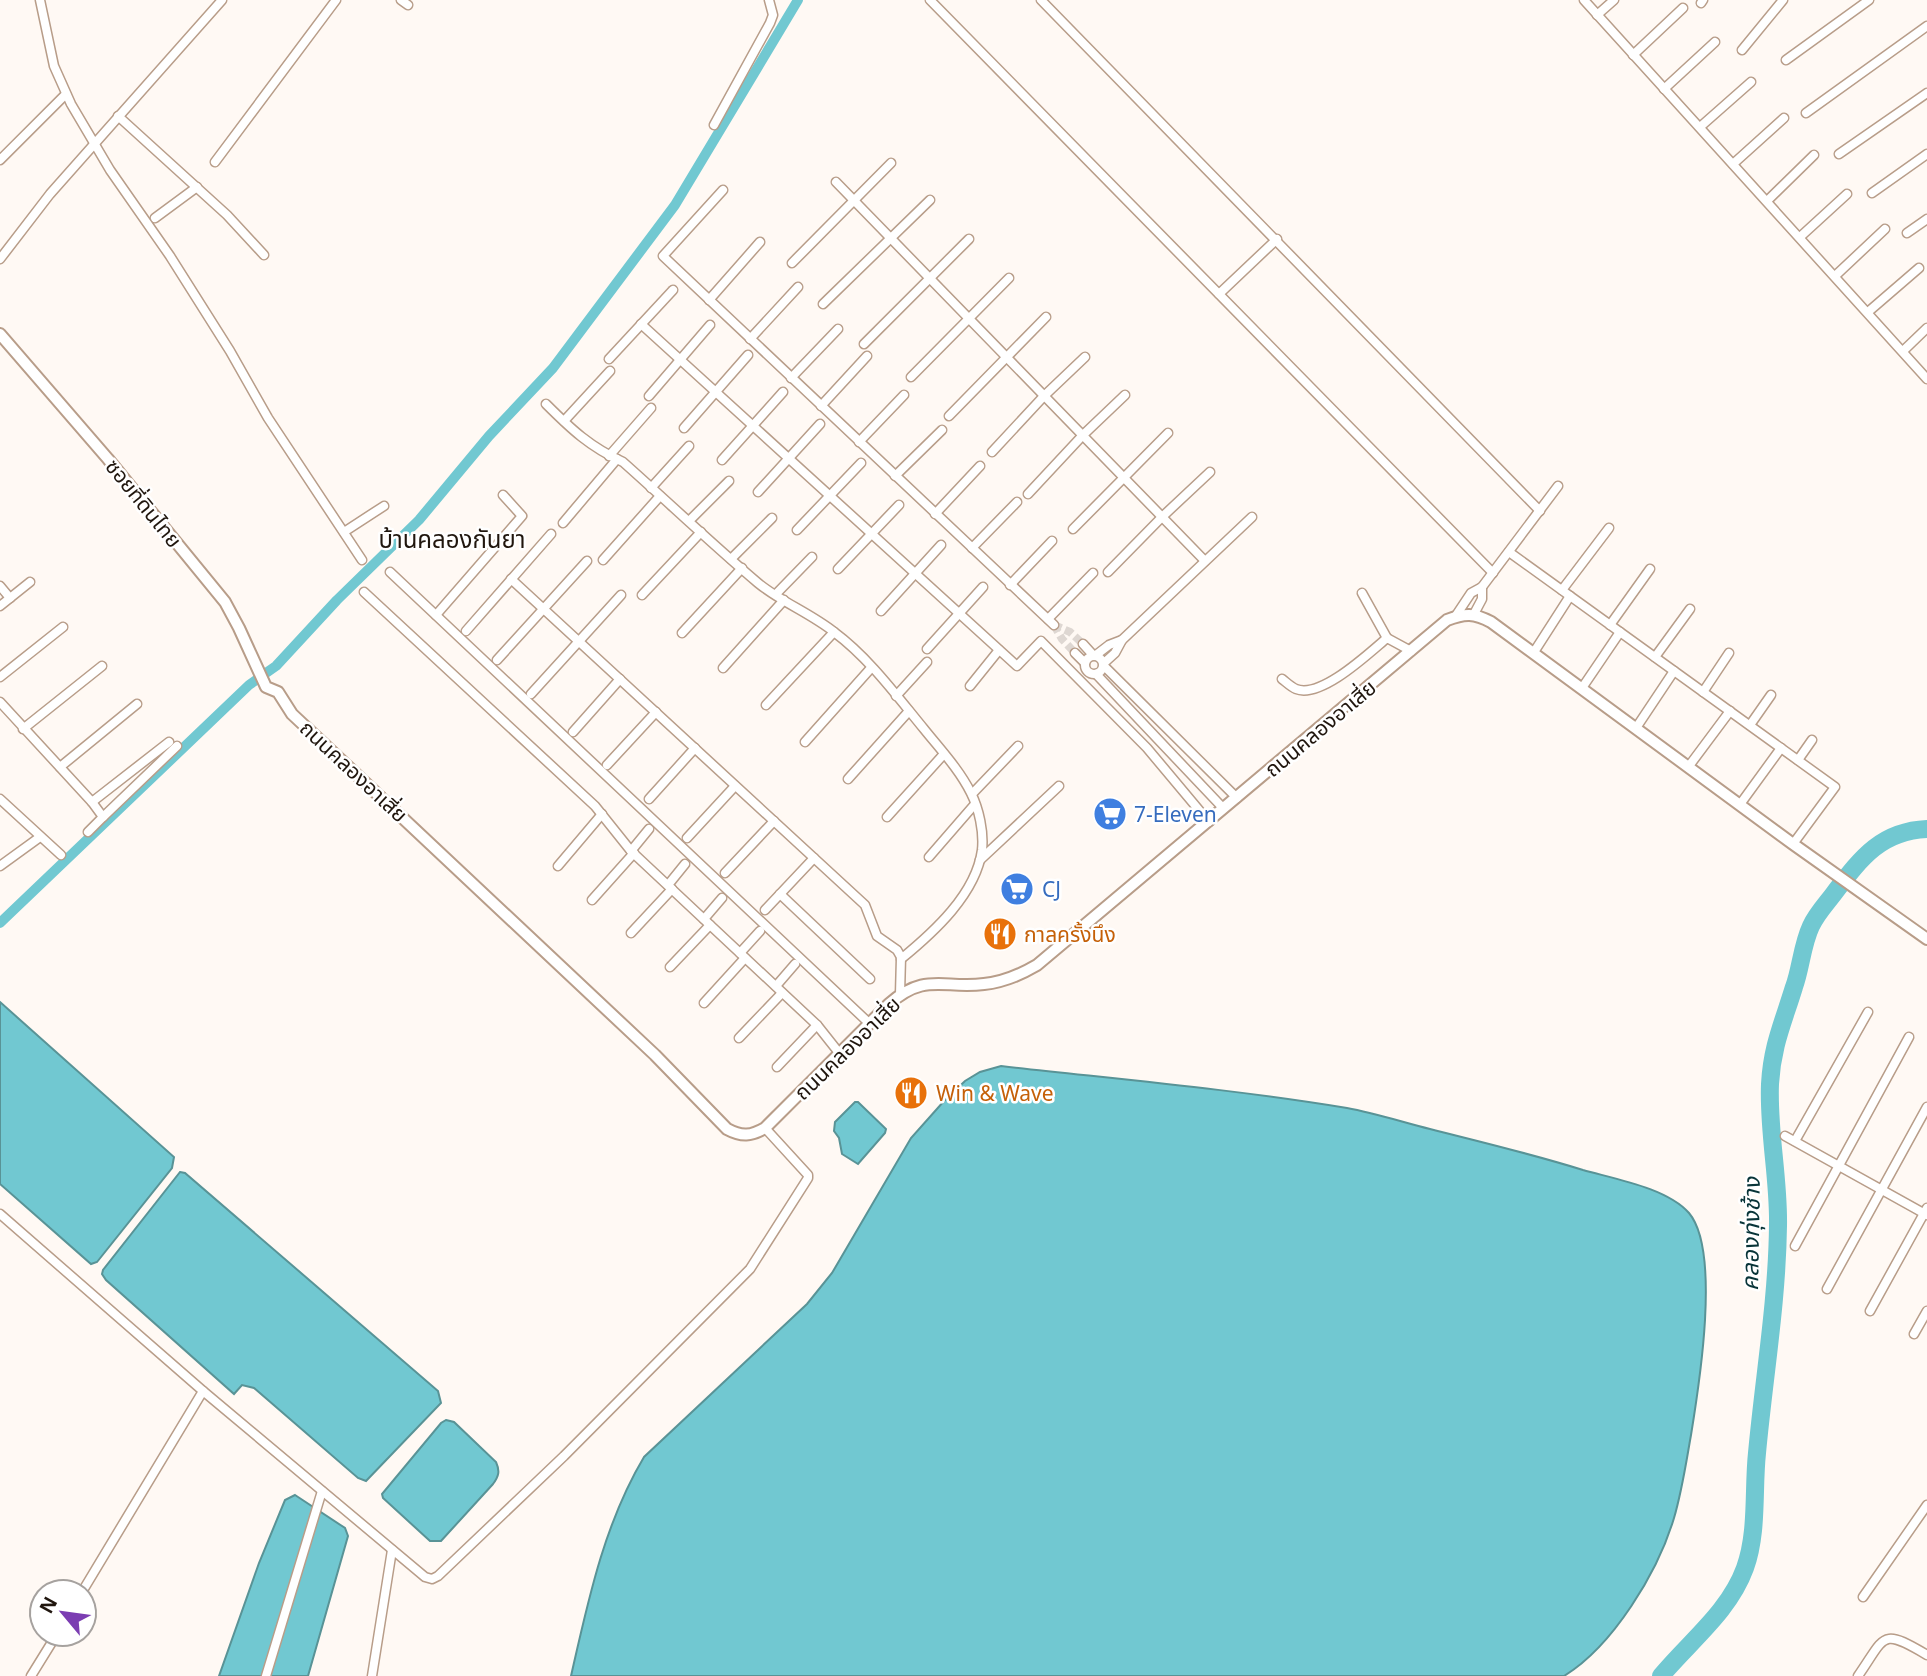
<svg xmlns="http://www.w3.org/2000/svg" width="1927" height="1676" font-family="'Noto Sans','Noto Sans Thai',sans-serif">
  <rect width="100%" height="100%" fill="#fff9f4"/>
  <g fill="#71c8d1" stroke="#599396" stroke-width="2">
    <polygon points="0,1002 174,1157 172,1168 97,1262 91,1264 0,1184"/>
    <path d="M1001,1066C1116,1079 1232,1089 1347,1108C1375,1113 1402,1122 1430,1129C1481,1142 1532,1154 1583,1170C1615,1179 1667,1188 1689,1213C1721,1251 1699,1386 1691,1435C1686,1463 1682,1491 1674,1518C1658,1572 1613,1646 1564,1676H571C588,1601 604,1524 644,1457L807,1304L832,1273L911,1138L944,1101L965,1081L980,1072Z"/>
    <polygon points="855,1102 858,1102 886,1129 885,1133 858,1164 842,1154 839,1138 834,1131 835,1122"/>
    <polygon points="180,1172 185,1173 438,1391 441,1403 366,1481 358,1478 254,1388 242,1385 234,1394 106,1280 102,1274 103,1270"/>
    <path d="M446,1420L454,1422L496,1462C500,1471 499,1476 493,1484L441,1541H430L383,1498L382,1494L441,1423Z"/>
    <polygon points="295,1495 345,1528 348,1536 308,1676 219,1676 259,1563 285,1500"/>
  </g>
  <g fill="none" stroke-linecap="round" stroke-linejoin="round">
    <polyline stroke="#71c8d1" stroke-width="10" points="0,923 249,685 276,666 337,600 419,520 489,436 553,368 675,205 798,0"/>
    <path stroke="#71c8d1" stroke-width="18" d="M1661,1676C1690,1641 1729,1612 1745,1568C1758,1532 1753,1490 1757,1453C1764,1377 1777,1303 1778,1226C1779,1178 1768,1132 1770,1084C1772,1046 1783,1023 1794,987C1801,968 1802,945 1811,926C1817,913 1827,903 1835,892C1861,858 1881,831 1927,829"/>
    <g stroke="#ded7d2" stroke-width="8" stroke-dasharray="8 4" stroke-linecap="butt">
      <polyline points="1054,625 1062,639 1075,653"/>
      <polyline points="1054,625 1070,632 1083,644"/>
    </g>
    <defs>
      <g id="minor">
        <polyline points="40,0 54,66 71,104 110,170 170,256 230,351 268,418 362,560"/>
        <polyline points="401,0 408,5"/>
        <polyline points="930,0 1493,573"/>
        <polyline points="1041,0 1540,511"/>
        <polyline points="1584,0 1927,379"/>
        <polyline points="1701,3 1703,0"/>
        <polyline points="1597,15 1614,0"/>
        <polyline points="1742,50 1783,0"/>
        <polyline points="1633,55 1683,8"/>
        <polyline points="1786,60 1869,0"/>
        <polyline points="1664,89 1715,42"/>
        <polyline points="1806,113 1927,26"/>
        <polyline points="118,116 227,215 264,255"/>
        <polyline points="714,125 770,23 773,15 769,0"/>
        <polyline points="1700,127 1751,82"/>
        <polyline points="1839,154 1927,93"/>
        <polyline points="0,160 66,94"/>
        <polyline points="215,162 336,0"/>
        <polyline points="1733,164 1784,118"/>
        <polyline points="836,182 1205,561"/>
        <polyline points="723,190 663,256 1054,625"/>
        <polyline points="1872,193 1927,154"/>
        <polyline points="1767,201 1814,155"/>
        <polyline points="155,218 197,187"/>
        <polyline points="1907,233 1927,219"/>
        <polyline points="1800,237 1847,194"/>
        <polyline points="0,259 50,194 222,0"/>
        <polyline points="792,263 891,163"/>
        <polyline points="1835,276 1885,229"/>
        <polyline points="1219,294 1277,239"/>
        <polyline points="709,300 760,242"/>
        <polyline points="823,304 930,200"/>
        <polyline points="1868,312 1919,268"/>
        <polyline points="641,324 1017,666 1041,641 1147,748 1209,822"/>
        <polyline points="750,339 798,287"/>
        <polyline points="864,344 969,239"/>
        <polyline points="1903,351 1927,328"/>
        <polyline points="609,359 673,290"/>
        <polyline points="911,377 1009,278"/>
        <polyline points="791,378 838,329"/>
        <polyline points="649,396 710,325"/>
        <path d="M546,404C571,429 590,447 623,462C668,502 712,544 758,583C781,602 810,613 834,632C869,658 896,695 924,729C940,749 959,769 971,793C979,809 984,832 982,850C976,894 934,932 901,959"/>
        <polyline points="821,406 867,356"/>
        <polyline points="949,416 1046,317"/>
        <polyline points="564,421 610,371"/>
        <polyline points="684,428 748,355"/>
        <polyline points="859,442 904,395"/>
        <polyline points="992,452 1044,396 1085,357"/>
        <polyline points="609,456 651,408"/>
        <polyline points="722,460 783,392"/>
        <polyline points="895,476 942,430"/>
        <polyline points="651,488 689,446"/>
        <polyline points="758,492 820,424"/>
        <polyline points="1028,494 1083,435 1125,395"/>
        <polyline points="935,514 980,466"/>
        <polyline points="689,521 729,481"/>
        <polyline points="563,523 617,459"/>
        <polyline points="1073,529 1168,433"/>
        <polyline points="797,530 861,463"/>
        <polyline points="344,532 384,506"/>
        <polyline points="972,548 1017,502"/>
        <polyline points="1509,552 1835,787 1793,844"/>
        <polyline points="731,559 772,518"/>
        <polyline points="603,560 660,496"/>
        <polyline points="838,569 899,505"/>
        <polyline points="390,572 870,1024"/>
        <polyline points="1108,572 1162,517 1210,472"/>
        <polyline points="511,579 865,905 877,936 897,950 901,957 900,994"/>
        <polyline points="1010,585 1052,541"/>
        <polyline points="0,586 10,598"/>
        <polyline points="1562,590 1609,528"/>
        <polyline points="364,592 595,806 631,851 817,1025 840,1054"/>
        <polyline points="1362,593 1387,638"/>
        <polyline points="776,594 812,557"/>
        <polyline points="642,595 701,532"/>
        <polyline points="0,606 30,582"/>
        <polyline points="881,611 941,545"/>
        <polyline points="1474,614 1482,599 1482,587"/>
        <polyline points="436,615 522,516 503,495"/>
        <polyline points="1455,617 1471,593 1482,587 1558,486"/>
        <polyline points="1048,619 1093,573"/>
        <polyline points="1610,625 1650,569"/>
        <polyline points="466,631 551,534"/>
        <polyline points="682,633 742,568"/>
        <polyline points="1083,644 1093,655"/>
        <polyline points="927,649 983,587"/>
        <polyline points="1534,652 1570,596"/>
        <polyline points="1075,653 1085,663"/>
        <polyline points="1096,655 1109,645 1122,640"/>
        <circle cx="1094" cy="665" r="9"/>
        <polyline points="1655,657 1690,609"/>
        <polyline points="497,660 587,561"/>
        <polyline points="1104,663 1115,653 1122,640 1252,517"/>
        <polyline points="1104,666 1237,798"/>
        <polyline points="723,668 784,600"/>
        <polyline points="1096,674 1223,808"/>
        <polyline points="0,677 63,627"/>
        <path d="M1282,679C1286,682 1291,687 1296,689C1321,699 1369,653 1387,638L1411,651"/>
        <polyline points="970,686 999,650"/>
        <polyline points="1582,688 1620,632"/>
        <polyline points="1703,692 1729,653"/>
        <polyline points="531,694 621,595"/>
        <polyline points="896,696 927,662"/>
        <polyline points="0,702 92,802 169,742"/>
        <polyline points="766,705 834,632"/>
        <polyline points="1750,725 1771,695"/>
        <polyline points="1636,728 1674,671"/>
        <polyline points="23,729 102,666"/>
        <polyline points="573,732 620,679"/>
        <polyline points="805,742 871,668"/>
        <polyline points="1798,760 1812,740"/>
        <polyline points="607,765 656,712"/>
        <polyline points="1689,766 1730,711"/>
        <polyline points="60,767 137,704"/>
        <polyline points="848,779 909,711"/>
        <polyline points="972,794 1018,746"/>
        <polyline points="0,799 61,855"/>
        <polyline points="649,799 695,748"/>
        <polyline points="1741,803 1781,748"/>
        <polyline points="103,817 177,746"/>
        <polyline points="887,817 944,754"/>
        <polyline points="88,832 103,817 92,802"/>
        <polyline points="687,838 735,786"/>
        <polyline points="631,851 649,829"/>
        <polyline points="929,857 975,804"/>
        <polyline points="980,860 1059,786"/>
        <polyline points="0,866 40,837"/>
        <polyline points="558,866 602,814"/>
        <polyline points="725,873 774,821"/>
        <polyline points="668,885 685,864"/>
        <polyline points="780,894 870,979"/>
        <polyline points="592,900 634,853"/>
        <polyline points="765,910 814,858"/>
        <polyline points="704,919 722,898"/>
        <polyline points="631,933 672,889"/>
        <polyline points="740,953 760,931"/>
        <polyline points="670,967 710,925"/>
        <polyline points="776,986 795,964"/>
        <polyline points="704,1003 745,958"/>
        <polyline points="739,1038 782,993"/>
        <polyline points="777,1067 817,1025"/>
        <polyline points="1785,1136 1927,1215"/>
        <polyline points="1795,1141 1868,1012"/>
        <polyline points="0,1214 203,1391 425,1577 432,1579 438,1576 564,1456 750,1269 808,1178 808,1175 765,1128"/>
        <polyline points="1795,1246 1909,1037"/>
        <polyline points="1827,1289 1927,1107"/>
        <polyline points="1870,1311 1927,1208"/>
        <polyline points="1914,1334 1927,1311"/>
        <polyline points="82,1592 203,1391"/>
        <polyline points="1863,1597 1927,1505"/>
        <polyline points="31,1676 57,1634"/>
        <polyline points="266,1676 322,1491"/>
        <polyline points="372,1676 392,1550"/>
        <path d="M1858,1676C1886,1636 1880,1627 1927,1655"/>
      </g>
      <path id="tertiary" d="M0,334L108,459L225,602L239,628L266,687L278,692L292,714L655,1055L727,1129C742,1137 751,1136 765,1128L889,1004C925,972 943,989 984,984C1004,982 1020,975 1037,965L1447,620C1465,613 1474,613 1491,622L1793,844L1927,939"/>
    </defs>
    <use href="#minor" stroke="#b89d89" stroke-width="11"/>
    <use href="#tertiary" stroke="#b89d89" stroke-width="14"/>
    <use href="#minor" stroke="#fff" stroke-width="8"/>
    <use href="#tertiary" stroke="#fff" stroke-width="10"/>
  </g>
  <defs>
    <symbol id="supermarket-disc" viewBox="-11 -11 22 22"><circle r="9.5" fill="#3f7fe0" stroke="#fff"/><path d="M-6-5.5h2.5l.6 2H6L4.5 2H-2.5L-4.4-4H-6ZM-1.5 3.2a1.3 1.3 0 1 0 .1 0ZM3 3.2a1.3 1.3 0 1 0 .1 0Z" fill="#fff"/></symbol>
    <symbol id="restaurant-disc" viewBox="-11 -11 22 22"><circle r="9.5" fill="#e8710a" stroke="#fff"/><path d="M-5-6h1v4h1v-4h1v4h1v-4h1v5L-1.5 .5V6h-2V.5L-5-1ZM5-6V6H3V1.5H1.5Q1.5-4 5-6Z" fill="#fff"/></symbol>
  </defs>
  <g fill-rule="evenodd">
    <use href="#supermarket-disc" x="1091" y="795" width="38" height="38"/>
    <use href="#supermarket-disc" x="998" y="870" width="38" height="38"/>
    <use href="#restaurant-disc" x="981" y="915" width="38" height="38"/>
    <use href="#restaurant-disc" x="892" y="1074" width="38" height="38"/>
  </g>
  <g text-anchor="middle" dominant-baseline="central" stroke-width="5" stroke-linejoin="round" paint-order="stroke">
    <g font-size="21" fill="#20160e" stroke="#fff">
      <text transform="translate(144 503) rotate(51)">ซอยที่ดินไทย</text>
      <text transform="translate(1320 728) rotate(-40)">ถนนคลองอาเสี่ย</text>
      <text transform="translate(354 771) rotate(43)">ถนนคลองอาเสี่ย</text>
      <text transform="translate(847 1048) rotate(-44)">ถนนคลองอาเสี่ย</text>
    </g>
    <g font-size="21" fill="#366cbe" stroke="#fff" text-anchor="start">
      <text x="1134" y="814">7-Eleven</text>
      <text x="1042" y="889">CJ</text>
    </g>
    <g font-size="21" fill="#c56008" stroke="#fff" text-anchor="start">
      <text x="1024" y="934">กาลครั้งนึง</text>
      <text x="936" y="1093">Win &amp; Wave</text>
    </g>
    <g font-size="23" font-style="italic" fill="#083438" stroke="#fff">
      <text transform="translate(1750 1234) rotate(-89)">คลองทุ่งช้าง</text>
    </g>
    <g font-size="24" fill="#20160e" stroke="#fff">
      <text x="452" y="538">บ้านคลองกันยา</text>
    </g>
  </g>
  <g transform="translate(63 1613) rotate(299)"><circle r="33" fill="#ffffff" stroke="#a6a29f" stroke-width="2"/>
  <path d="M0-5L12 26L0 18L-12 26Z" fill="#7b3db2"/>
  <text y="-10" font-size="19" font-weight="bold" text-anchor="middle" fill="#20160e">N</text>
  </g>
</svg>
